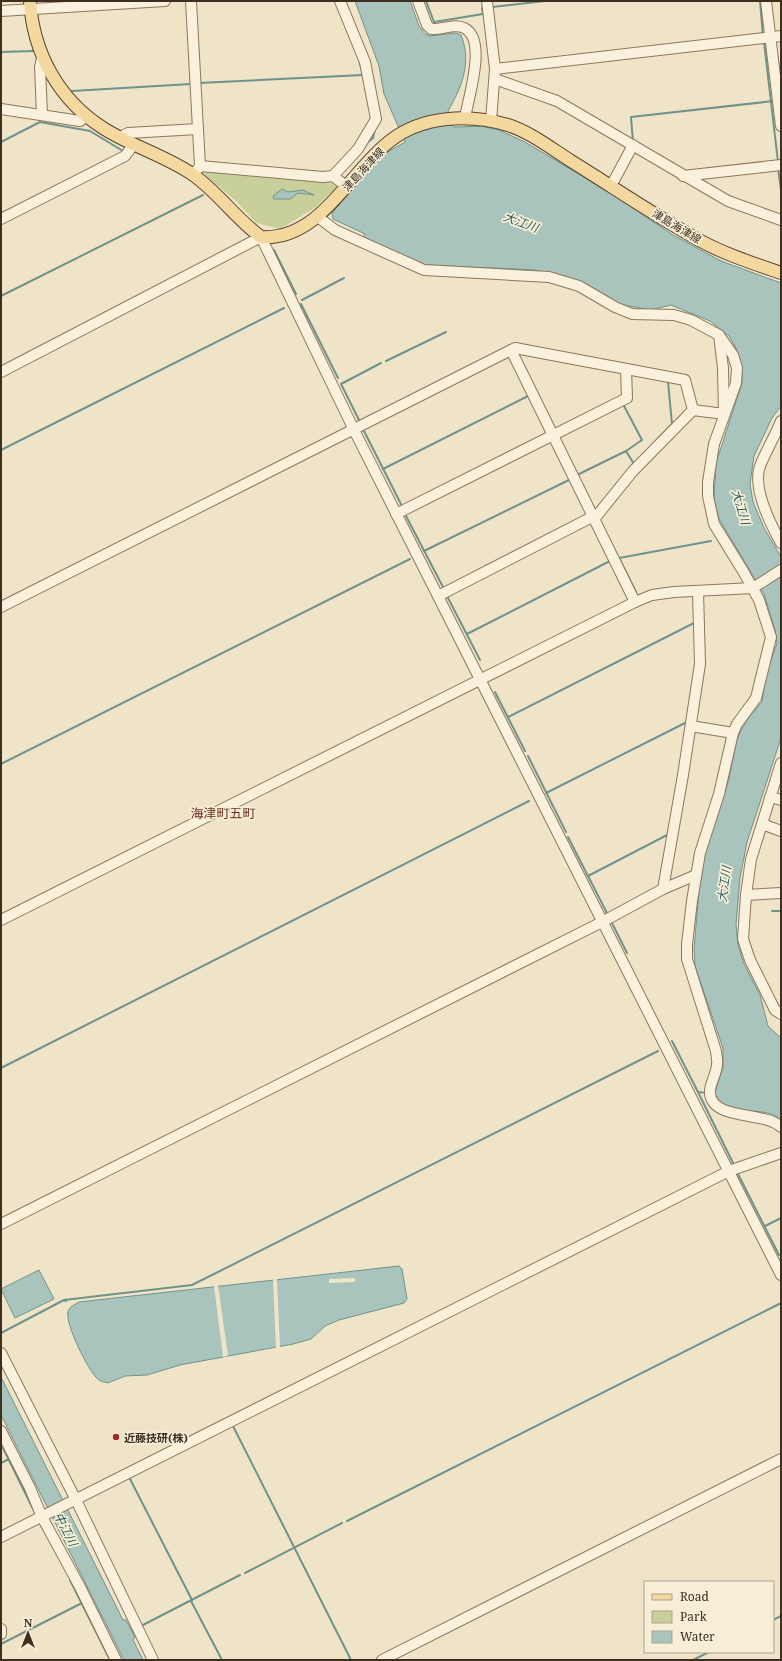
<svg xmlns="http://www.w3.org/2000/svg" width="782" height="1661" font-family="'Noto Serif','Noto Sans JP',serif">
  <rect width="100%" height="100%" fill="#f0e4c8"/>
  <polygon fill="#c9cf9b" points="204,172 334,183 337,188 331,195 329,194 315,208 280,229 256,223 237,202 204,174"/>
  <g fill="#a9c4bc" stroke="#6f938a">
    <path d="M355,1H410L419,26L425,34L430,36L456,33L461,35C472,62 462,87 448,111L454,127L484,126L485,127L499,130L525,142L612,194L673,235L721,261L781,283V406L772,418L754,456L750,484L753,502L764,528L781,557V738L747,842L740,878L736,925L738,945L744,964L760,995L768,1026L781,1038V1120C768,1108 748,1113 732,1109C727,1107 722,1105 717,1103L715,1092L723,1067V1048L695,966L694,949L700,879L704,856L729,779L736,743L740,732L749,717L762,702L766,674L777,643L775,630L764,594L719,519L714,499L716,463L742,383V367L736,348L729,336L710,321L671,305L651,310L618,304L547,273L535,270L426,265L413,261L363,238L365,234L333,219L332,213L357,183L384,154L405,142L384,94L379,66Z"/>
    <polygon points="282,189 288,192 303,190 314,195 298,193 290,199 274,199 273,196"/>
    <path d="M399,1266L402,1269L407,1299L404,1303L339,1320L325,1326L311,1339L293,1344L180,1365L147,1375L125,1376L108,1383C106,1382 101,1382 99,1380C89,1373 65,1324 68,1312C69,1307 74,1305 79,1302Z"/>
    <polygon points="39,1270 54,1299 15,1318 1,1289"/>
    <polygon points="1,1377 123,1620 126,1620 135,1637 133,1640 143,1660 124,1660 1,1415"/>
  </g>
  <g fill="#f0e4c8">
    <polygon points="355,1278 355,1282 329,1283 329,1279"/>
    <polygon points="273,1279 277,1279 280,1347 276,1349"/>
    <polygon points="218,1285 228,1356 223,1357 214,1286"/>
  </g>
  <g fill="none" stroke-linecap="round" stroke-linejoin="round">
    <g stroke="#6f938a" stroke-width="2">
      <polyline points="426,1 434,22 483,14 482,8 484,8"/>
      <polyline points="760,1 763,36"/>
      <polyline points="492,7 545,1"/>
      <polyline points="764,42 778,162"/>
      <polyline points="1,52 33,51"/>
      <polyline points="359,60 362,71"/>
      <polyline points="199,83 363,75"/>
      <polyline points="72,91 191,84"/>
      <polyline points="1,142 40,122 90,131 123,151"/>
      <polyline points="633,142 631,117 774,101"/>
      <polyline points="367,143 373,138 375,129"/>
      <polyline points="778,168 781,190"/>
      <polyline points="274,250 296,294"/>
      <polyline points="1,296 203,195"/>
      <polyline points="302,300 344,278"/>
      <polyline points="301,304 338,378"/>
      <polyline points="386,361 446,332"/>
      <polyline points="359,420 341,384 381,363"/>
      <polyline points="364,431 402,506"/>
      <polyline points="655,442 672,424 668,382"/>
      <polyline points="1,450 284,308"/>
      <polyline points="626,451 634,464"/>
      <polyline points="383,469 530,395"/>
      <polyline points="577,475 626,451 642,440 623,404"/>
      <polyline points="405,514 444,589"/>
      <polyline points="424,551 571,479"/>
      <polyline points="619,558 711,541"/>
      <polyline points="620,560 636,592"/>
      <polyline points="447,596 480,660"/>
      <polyline points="467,634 610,561"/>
      <polyline points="495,692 525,751"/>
      <polyline points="508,717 694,623"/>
      <polyline points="528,756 566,832"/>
      <polyline points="1,764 410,559"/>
      <polyline points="546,793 687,722"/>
      <polyline points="568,837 608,915"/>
      <polyline points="588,876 669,834"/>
      <polyline points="772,911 781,911"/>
      <polyline points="611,921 627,953"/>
      <polyline points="672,1041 698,1092 707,1093"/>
      <polyline points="1,1068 529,801"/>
      <polyline points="698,1092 734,1165"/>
      <polyline points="737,1172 779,1255"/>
      <polyline points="765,1226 781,1218"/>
      <polyline points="64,1300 192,1285 658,1051"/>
      <polyline points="1,1333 64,1300 66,1301"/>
      <polyline points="233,1426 351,1660"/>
      <polyline points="1,1444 36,1515"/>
      <polyline points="1,1463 9,1459"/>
      <polyline points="129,1477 192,1600"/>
      <polyline points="347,1521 781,1303"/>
      <polyline points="41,1526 46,1533"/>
      <polyline points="245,1573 342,1523"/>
      <polyline points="70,1580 110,1660"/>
      <polyline points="191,1601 222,1660"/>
      <polyline points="773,1620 781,1616"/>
      <polyline points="141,1626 240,1575"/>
      <polyline points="1,1644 82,1603"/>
      <polyline points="693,1660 709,1652"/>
    </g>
    <defs>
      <g id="minor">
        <polyline points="191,1 200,166 193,175"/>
        <path d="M418,1L427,25L431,29C442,30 455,23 464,28C488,39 468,98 465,118"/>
        <polyline points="487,1 495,69 491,121"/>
        <polyline points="766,1 781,126"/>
        <polyline points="1,11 165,1"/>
        <polyline points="495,69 781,36"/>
        <polyline points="495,79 557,101 728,201 781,220"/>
        <polyline points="1,109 80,121 87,116"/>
        <polyline points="42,115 40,67 42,58"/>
        <polyline points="120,137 128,133 198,129"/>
        <polyline points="200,166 323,177 333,176 346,186"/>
        <polyline points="333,176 358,149 376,119 365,62 340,1"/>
        <polyline points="683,176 781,165"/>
        <polyline points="611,186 633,145"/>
        <polyline points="318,217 335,230 424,270 549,277 579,286 615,307 632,314 674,315 691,320 719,335 723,368 724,414 693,410"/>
        <polyline points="1,219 125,156 134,144"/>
        <path d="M719,335L733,355L737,368L736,383L714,444L708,482V496L714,524L743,571L759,600L771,637L756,698L737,724L733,733L719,794L700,853L692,901L687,944V959L716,1051C716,1055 718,1060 717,1064C717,1074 709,1084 710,1093C712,1121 765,1111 781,1127"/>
        <polyline points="511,350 635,602"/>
        <polyline points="1,372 261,237 354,430 781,1275"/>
        <path d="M781,421C775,436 766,451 760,466C752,488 771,525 781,543"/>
        <polyline points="396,514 627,398 626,369"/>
        <polyline points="595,518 633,471 693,410"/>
        <polyline points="438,596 594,516"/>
        <polyline points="1,607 515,348 685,380 693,410"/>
        <polyline points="691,726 733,733"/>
        <polyline points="781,763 751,859 746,895 743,939 750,960 775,1010 781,1014"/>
        <polyline points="770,797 781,800"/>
        <polyline points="762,824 781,831"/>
        <polyline points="663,889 683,775 700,664 698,591"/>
        <polyline points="746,895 781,893"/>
        <polyline points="1,920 635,602 652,595 674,592 753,588 781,570"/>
        <polyline points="1,1224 602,922 663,889 696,875"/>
        <polyline points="1,1353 76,1500 153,1660"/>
        <polyline points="1,1431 30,1488 42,1517 80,1587 116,1660"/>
        <polyline points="1,1537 729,1171 781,1153"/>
        <polyline points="1,1629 1,1634"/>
        <polyline points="382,1660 781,1459"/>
      </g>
      <path id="major" d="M30,1C33,53 59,100 103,128C131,146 164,155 192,174C218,192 236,219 261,237C320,241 349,172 390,141C423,115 469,114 508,125C530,132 552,149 571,161C613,187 654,215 697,239C724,254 752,263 781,273"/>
    </defs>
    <use href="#minor" stroke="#8d765c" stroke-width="12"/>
    <use href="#major" stroke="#5b4430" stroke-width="14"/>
    <use href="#minor" stroke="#faf1dc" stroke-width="10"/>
    <use href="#major" stroke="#f3d9a0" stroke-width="12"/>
  </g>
  <circle fill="#9e2a2b" stroke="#f7eed8" stroke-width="1.5" cx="116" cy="1437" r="4"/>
  <g text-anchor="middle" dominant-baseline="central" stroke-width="3.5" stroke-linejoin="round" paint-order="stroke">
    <g font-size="11" fill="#3d2e20" stroke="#f7eed8">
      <text transform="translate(363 169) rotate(-47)">津島海津線</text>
      <text transform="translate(677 226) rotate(31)">津島海津線</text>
    </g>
    <g font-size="11" font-weight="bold" fill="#3d2e20" stroke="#f7eed8" text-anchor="start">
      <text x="124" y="1437">近藤技研(株)</text>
    </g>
    <g font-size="12" font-style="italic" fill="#2f5d5a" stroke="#f7eed8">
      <text transform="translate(521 222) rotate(20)">大江川</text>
      <text transform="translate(741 507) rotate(73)">大江川</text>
      <text transform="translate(724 884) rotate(-82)">大江川</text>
      <text transform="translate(66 1529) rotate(63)">中江川</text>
    </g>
    <g font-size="13" fill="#6b2e1e" stroke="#f7eed8">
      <text x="223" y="813">海津町五町</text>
    </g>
  </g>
  <rect width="782" height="1661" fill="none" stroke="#3d2e20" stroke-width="4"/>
  <rect x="644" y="1581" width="130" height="72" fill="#f7eed8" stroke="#ada18e"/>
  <rect x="652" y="1594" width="20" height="6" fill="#f3d9a0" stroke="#ada18e"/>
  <text x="680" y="1601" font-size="12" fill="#3d2e20">Road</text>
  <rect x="652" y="1611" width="20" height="12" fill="#c9cf9b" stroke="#ada18e"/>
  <text x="680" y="1621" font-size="12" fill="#3d2e20">Park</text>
  <rect x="652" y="1631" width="20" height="12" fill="#a9c4bc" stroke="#ada18e"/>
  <text x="680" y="1641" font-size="12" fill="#3d2e20">Water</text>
  <g transform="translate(28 1633)" stroke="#f7eed8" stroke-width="3" paint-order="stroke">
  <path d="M0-3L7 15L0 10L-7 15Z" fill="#3d2e20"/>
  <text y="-6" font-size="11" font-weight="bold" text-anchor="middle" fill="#3d2e20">N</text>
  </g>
</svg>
